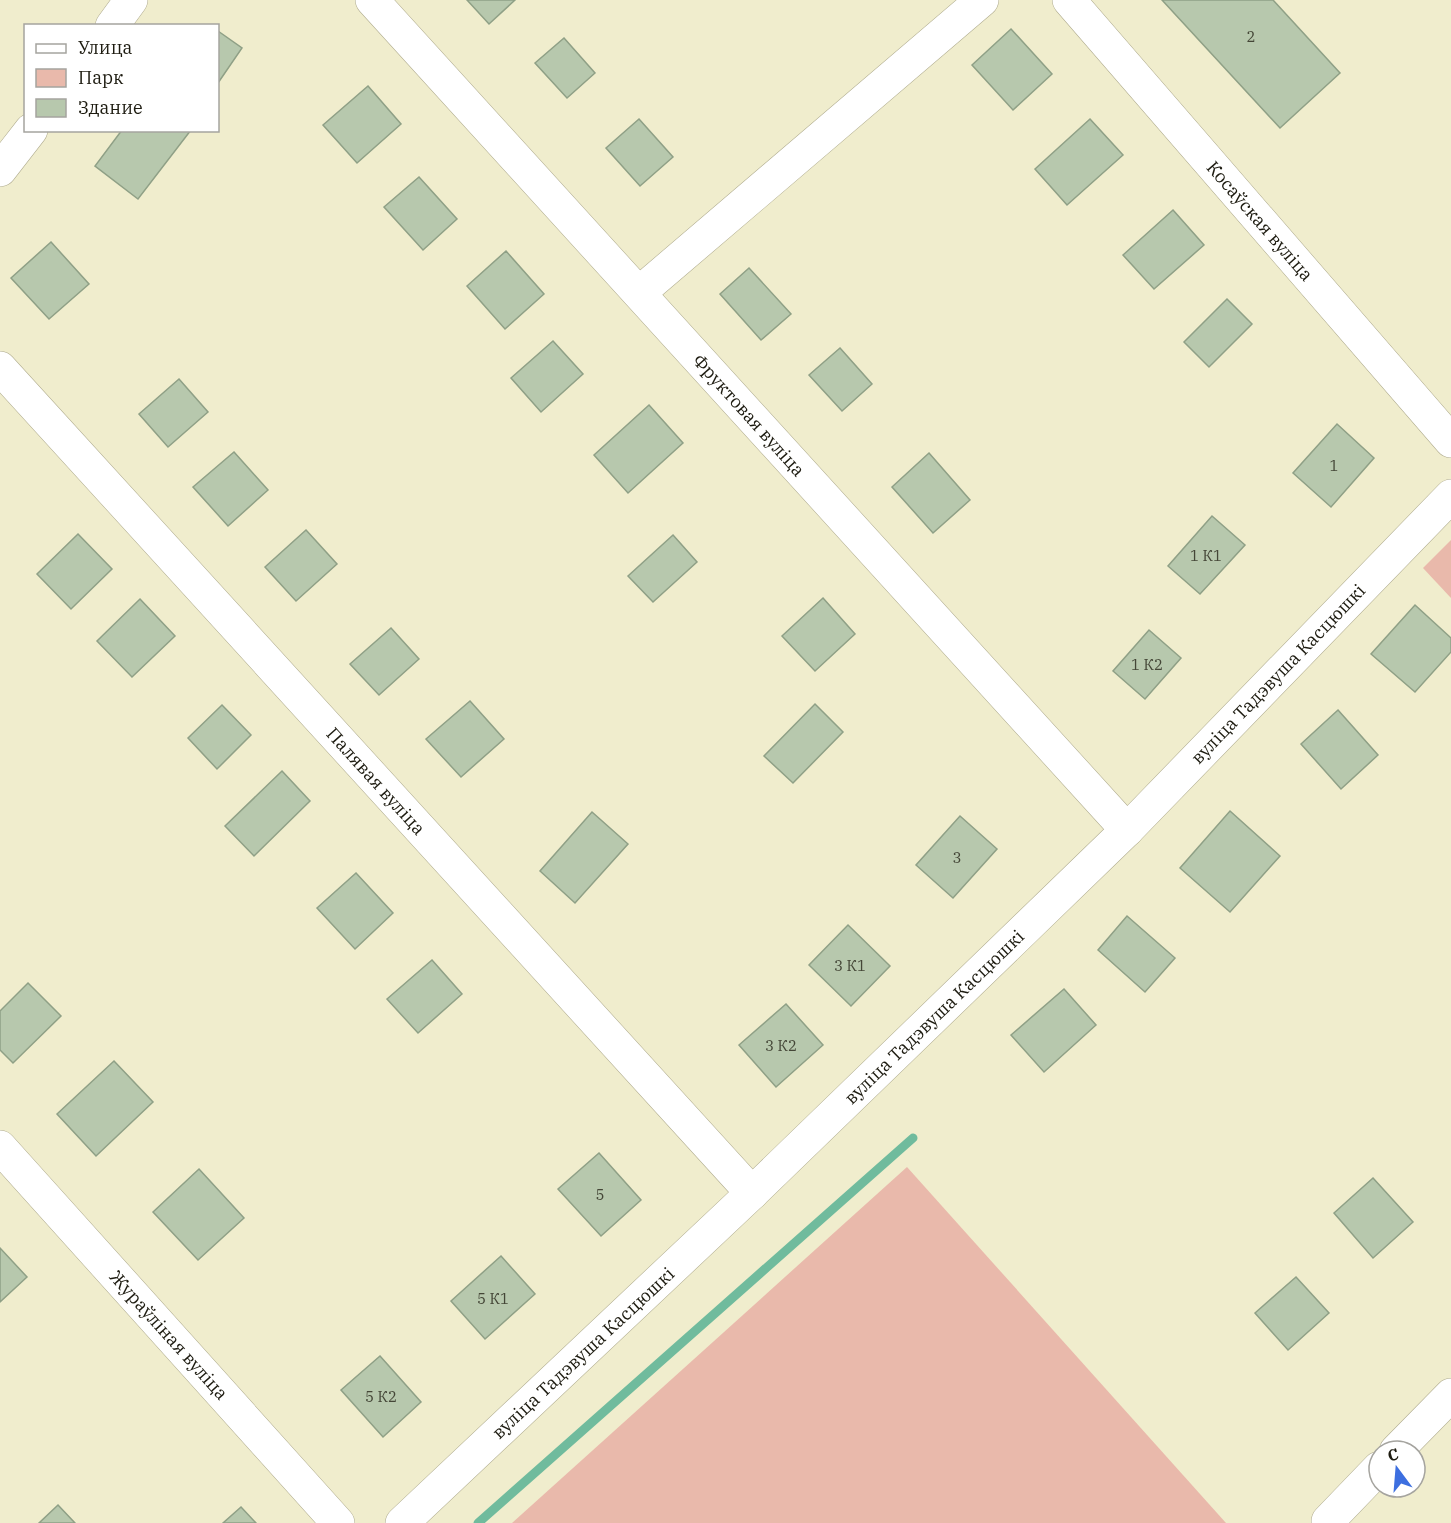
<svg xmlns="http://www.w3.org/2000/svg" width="1451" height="1523" font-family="'IBM Plex Serif',serif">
  <rect width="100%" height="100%" fill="#f0edcd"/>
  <g fill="#e9b9ab">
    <polygon points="1451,540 1451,598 1423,568"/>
    <polygon points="907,1167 1226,1523 512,1523"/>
  </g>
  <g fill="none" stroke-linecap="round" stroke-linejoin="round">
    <polyline stroke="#70bb9d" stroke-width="9" points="478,1523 913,1138"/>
  </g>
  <g fill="#b7c8ad" stroke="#8fa086" stroke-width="1.5">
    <polygon points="467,0 515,0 489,24"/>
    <polygon points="1162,0 1273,0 1340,73 1280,128"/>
    <polygon points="1011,29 1052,74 1013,110 972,65"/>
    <polygon points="218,31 242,48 218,83"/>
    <polygon points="564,38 595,73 567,98 535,63"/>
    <polygon points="368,86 401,124 357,163 323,125"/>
    <polygon points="639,119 673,157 640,186 606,148"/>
    <polygon points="1090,119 1123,155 1067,205 1035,169"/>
    <polygon points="122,130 191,130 138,199 95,166"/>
    <polygon points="419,177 457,219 423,250 384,207"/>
    <polygon points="1173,210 1204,245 1154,289 1123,255"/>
    <polygon points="51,242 89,284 49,319 11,278"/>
    <polygon points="506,251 544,294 505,329 467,286"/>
    <polygon points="749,268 791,314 761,340 720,294"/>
    <polygon points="1227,299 1252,324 1209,367 1184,342"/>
    <polygon points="553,341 583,374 541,412 511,378"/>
    <polygon points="840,348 872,384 842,411 809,375"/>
    <polygon points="179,379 208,412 168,447 139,414"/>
    <polygon points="649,405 683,443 628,493 594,455"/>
    <polygon points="1337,424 1374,458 1331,507 1293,473"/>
    <polygon points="234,452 268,490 228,526 193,487"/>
    <polygon points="929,453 970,500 933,533 892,487"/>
    <polygon points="1212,516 1245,545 1200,594 1168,566"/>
    <polygon points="306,530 337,564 296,601 265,567"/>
    <polygon points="78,534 112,569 71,609 37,574"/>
    <polygon points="673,535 697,562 653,602 628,576"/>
    <polygon points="823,598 855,634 815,671 782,636"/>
    <polygon points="140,599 175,636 132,677 97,641"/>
    <polygon points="1415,605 1451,638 1451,652 1415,692 1371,654"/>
    <polygon points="391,628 419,659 379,695 350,664"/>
    <polygon points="1149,630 1181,658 1145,699 1113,671"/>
    <polygon points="470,701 504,739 461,777 426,739"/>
    <polygon points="815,704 843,732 793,783 764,756"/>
    <polygon points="222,705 251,735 217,769 188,738"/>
    <polygon points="1338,710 1378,755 1341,789 1301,744"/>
    <polygon points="282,771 310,801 254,856 225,826"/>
    <polygon points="1230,811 1280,856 1230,912 1180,868"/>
    <polygon points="592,812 628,844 575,903 540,871"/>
    <polygon points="960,816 997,849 953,898 916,865"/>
    <polygon points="356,873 393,913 355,949 317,908"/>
    <polygon points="1127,916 1175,958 1145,992 1098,950"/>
    <polygon points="848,925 890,966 851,1006 809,965"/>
    <polygon points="432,960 462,994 418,1033 387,999"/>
    <polygon points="28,983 61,1016 13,1063 0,1050 0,1011"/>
    <polygon points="1064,989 1096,1025 1044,1072 1011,1035"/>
    <polygon points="786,1004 823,1045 776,1087 739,1045"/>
    <polygon points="114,1061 153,1102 96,1156 57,1114"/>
    <polygon points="599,1153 641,1200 601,1236 558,1189"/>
    <polygon points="199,1169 244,1218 198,1260 153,1212"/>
    <polygon points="1373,1178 1413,1222 1373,1258 1334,1213"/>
    <polygon points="0,1248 27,1277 0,1302"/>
    <polygon points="501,1256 535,1294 485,1339 451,1301"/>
    <polygon points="1296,1277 1329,1313 1288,1350 1255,1313"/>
    <polygon points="380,1356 421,1402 383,1437 341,1390"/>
    <polygon points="58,1505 75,1523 39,1523"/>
    <polygon points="241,1507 256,1523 223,1523"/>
  </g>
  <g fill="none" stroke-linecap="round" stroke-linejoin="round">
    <defs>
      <g id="minor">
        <polyline points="372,0 1127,830"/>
        <polyline points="1069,0 1451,441"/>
        <polyline points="112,26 131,0"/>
        <polyline points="0,170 31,130"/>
        <polyline points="639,293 982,0"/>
        <polyline points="0,368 752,1193"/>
        <polyline points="0,1147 338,1523"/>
        <polyline points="1396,1451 1451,1395"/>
        <polyline points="1328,1521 1379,1468"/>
        <polyline points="402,1523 752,1193 1127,830 1451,496"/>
      </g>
    </defs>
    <use href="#minor" stroke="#afab8e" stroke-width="34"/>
    <use href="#minor" stroke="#fff" stroke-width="33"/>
  </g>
  <g text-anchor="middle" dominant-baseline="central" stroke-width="4.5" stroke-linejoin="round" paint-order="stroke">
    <g font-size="15" fill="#444637">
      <text x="1251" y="36">2</text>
      <text x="1334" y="465">1</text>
      <text x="1206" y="555">1 К1</text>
      <text x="1147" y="664">1 К2</text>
      <text x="957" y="857">3</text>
      <text x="850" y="965">3 К1</text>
      <text x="781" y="1045">3 К2</text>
      <text x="600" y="1194">5</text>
      <text x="493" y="1298">5 К1</text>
      <text x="381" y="1396">5 К2</text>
    </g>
    <g font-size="18" fill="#1d1b10" stroke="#fff">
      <text transform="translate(1260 221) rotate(49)">Косаўская вуліца</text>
      <text transform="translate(749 415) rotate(48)">Фруктовая вуліца</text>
      <text transform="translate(1278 674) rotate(-46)">вуліца Тадэвуша Касцюшкі</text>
      <text transform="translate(376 781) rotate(48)">Палявая вуліца</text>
      <text transform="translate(934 1017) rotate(-44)">вуліца Тадэвуша Касцюшкі</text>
      <text transform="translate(169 1335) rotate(48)">Жураўліная вуліца</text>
      <text transform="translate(583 1353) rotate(-43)">вуліца Тадэвуша Касцюшкі</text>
    </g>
  </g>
  <rect x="24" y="24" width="195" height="108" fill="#ffffff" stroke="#a5a49f" stroke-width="1.5"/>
  <rect x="36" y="44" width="30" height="9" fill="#ffffff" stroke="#a5a49f" stroke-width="1.5"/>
  <text x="78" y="54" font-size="18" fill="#1d1b10">Улица</text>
  <rect x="36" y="69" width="30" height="18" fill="#e9b9ab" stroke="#a5a49f" stroke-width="1.5"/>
  <text x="78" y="84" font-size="18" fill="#1d1b10">Парк</text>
  <rect x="36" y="99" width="30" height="18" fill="#b7c8ad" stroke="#a5a49f" stroke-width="1.5"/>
  <text x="78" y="114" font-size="18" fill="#1d1b10">Здание</text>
  <g transform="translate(1397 1469) rotate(344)"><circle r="28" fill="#ffffff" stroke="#a5a49f" stroke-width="1.5"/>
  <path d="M0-4.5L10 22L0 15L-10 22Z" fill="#3d6fe0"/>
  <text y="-9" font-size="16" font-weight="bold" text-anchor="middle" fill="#1d1b10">С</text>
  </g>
</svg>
